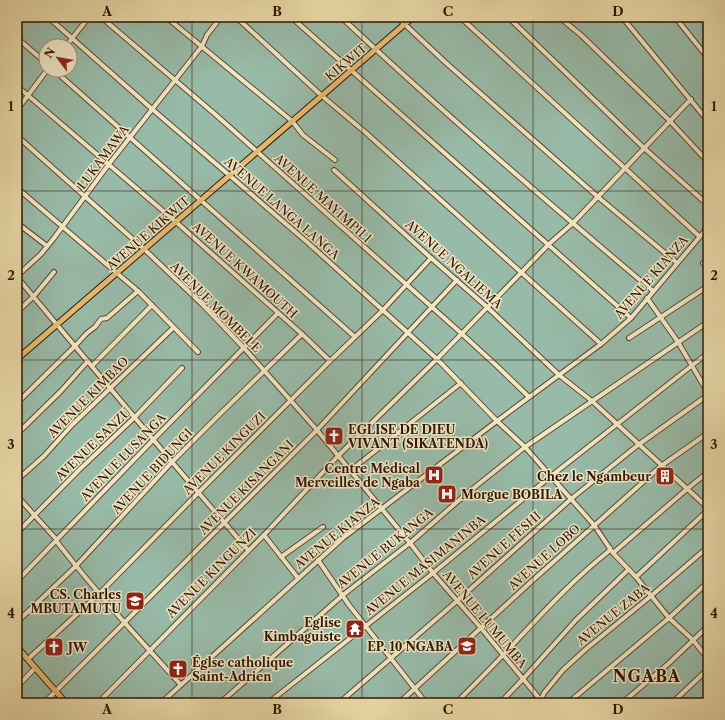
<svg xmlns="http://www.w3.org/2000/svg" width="725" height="720" font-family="'Libre Caslon Text',serif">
  <rect width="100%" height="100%" fill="#eadaa8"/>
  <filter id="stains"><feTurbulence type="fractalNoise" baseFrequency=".005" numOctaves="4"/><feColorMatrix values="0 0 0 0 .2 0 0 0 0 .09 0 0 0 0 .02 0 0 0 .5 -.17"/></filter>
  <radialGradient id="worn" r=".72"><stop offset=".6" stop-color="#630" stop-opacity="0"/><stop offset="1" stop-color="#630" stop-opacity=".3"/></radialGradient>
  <path fill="#98bba9" stroke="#6e7967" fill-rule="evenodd" d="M17,17H708V703H17ZM46,46H70V70H46Z"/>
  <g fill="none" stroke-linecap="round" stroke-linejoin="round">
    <defs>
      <g id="minor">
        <polyline points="48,17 152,109 307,242 437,359 497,421 525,447 594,525 613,553 636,577 669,618 693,640 708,659"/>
        <polyline points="101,17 216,115 461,333 497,366 529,397"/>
        <polyline points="166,17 292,121 303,135 335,160"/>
        <polyline points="236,17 322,96 365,132 601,344"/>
        <polyline points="291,17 631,318"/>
        <path d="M341,17C442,112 547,202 653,291"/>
        <polyline points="397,17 445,62 598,197 677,263"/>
        <polyline points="460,17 699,236"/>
        <polyline points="508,17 644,148 708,205"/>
        <polyline points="559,17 581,35 668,119 708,162"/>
        <polyline points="622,17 708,121"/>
        <polyline points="675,17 708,58"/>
        <polyline points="17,38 46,63"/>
        <polyline points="66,46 89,17"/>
        <polyline points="54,70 355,337"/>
        <polyline points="17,86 176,222 302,334 330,361"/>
        <polyline points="17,110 47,70"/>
        <polyline points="17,136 144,249 203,305 244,348 317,430 410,543 433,573 481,628 543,703"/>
        <polyline points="334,170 431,258 487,307 559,375 592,401 708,508"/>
        <polyline points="17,188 138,291 198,352"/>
        <polyline points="17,223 47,246"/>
        <polyline points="703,263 708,259"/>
        <polyline points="17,276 41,254 54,238 109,164 202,46 207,35 221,17"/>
        <polyline points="17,277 172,462 248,550"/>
        <polyline points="647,298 678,342 708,393"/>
        <polyline points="17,312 34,296 54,272"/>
        <polyline points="629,338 708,286"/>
        <polyline points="92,366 152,305"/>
        <polyline points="17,403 75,346 87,333 95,327 101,319 107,318 138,291"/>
        <polyline points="17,434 61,391 88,361"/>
        <polyline points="351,470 461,383"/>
        <polyline points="17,480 44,456 72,425 173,328"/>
        <path d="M17,496L57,540V542C96,592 139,639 181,685"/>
        <polyline points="17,533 80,469 135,417 182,368"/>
        <polyline points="264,535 298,578"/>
        <polyline points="613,553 687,489 708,472"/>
        <polyline points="281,557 323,527"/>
        <polyline points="318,560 349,605 426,703"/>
        <polyline points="636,577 708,510"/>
        <polyline points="17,581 154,439 278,313"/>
        <polyline points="17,622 76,566 172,462 219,415 302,334"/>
        <polyline points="28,659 99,594 198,493 330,361 383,310 431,258"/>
        <polyline points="17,687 35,668"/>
        <polyline points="540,702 544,693 563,670 586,649 651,596 708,547"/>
        <polyline points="44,703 317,430 457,280"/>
        <polyline points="98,703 264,535 338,456 437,359 549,244 573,223 691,99"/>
        <polyline points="161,703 343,538 497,421 601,344 631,318 708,227"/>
        <polyline points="220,703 343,595 410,543 465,495 525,447 708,322"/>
        <polyline points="268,703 433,573 551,476 708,353"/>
        <polyline points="339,703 457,601 571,499 638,445 708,395"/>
        <polyline points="399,703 532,581 661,466 708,433"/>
        <path d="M456,703C472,687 489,670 505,653C539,617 570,582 609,551L610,548"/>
        <polyline points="500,703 523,679 576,620 628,570"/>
        <polyline points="568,703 669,618 708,582"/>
        <polyline points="622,703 668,664 708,626"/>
        <polyline points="672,703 708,669"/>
      </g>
      <g id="major">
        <polyline points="17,359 413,17"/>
        <polyline points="17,647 66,703"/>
      </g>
    </defs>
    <use href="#minor" stroke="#5e462d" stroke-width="6"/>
    <use href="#major" stroke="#2f1504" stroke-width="7"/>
    <use href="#minor" stroke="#f1e7c6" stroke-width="4"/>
    <use href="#major" stroke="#e5bd74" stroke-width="5"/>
  </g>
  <path fill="none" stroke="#2f1504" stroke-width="1" stroke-opacity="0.55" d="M192,17V703M362,17V703M533,17V703M17,191H708M17,360H708M17,529H708"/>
  <defs>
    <symbol id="church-square" viewBox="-11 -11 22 22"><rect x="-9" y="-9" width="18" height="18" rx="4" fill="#8f2418" stroke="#f1e7c6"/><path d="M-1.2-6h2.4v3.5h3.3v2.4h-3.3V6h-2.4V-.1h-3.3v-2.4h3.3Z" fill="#fff"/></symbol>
    <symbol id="hospital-square" viewBox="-11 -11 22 22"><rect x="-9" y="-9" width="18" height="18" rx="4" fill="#8f2418" stroke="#f1e7c6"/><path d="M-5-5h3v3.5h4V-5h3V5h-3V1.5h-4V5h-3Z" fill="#fff"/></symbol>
    <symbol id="building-square" viewBox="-11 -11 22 22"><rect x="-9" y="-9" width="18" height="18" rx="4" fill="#8f2418" stroke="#f1e7c6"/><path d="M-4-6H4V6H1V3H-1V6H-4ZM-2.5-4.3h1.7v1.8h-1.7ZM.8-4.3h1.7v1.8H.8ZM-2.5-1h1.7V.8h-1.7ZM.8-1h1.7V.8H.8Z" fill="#fff"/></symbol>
    <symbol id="school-square" viewBox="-11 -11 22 22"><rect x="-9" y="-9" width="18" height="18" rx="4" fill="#8f2418" stroke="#f1e7c6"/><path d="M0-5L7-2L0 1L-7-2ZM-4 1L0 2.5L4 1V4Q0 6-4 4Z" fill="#fff"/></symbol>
    <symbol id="temple-square" viewBox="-11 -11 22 22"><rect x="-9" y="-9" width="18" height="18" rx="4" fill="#8f2418" stroke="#f1e7c6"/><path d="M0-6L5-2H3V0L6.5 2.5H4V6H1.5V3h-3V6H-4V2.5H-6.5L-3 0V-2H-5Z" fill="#fff"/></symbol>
  </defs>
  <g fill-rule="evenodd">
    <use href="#church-square" x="323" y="425" width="22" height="22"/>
    <use href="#hospital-square" x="423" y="464" width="22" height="22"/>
    <use href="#building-square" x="654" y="465" width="22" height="22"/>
    <use href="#hospital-square" x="436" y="483" width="22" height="22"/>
    <use href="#school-square" x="124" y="590" width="22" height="22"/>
    <use href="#temple-square" x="344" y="618" width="22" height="22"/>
    <use href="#school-square" x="456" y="635" width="22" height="22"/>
    <use href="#church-square" x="43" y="636" width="22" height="22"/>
    <use href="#church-square" x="167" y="658" width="22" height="22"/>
  </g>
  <g text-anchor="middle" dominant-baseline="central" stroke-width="3" stroke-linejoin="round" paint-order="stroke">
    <g font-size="12" fill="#2f1504" stroke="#f1e7c6">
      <text transform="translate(346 62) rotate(-40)">KIKWIT</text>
      <text transform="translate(103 157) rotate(-53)">LUKAMAWA</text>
      <text transform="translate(323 198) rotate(42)">AVENUE MAYIMPILI</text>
      <text transform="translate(282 208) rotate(41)">AVENUE LANGA LANGA</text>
      <text transform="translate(148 233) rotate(-41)">AVENUE KIKWIT</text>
      <text transform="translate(454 264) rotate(42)">AVENUE NGALIEMA</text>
      <text transform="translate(245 270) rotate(42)">AVENUE KWAMOUTH</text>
      <text transform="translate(651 277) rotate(-49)">AVENUE KIANZA</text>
      <text transform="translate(216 307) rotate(45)">AVENUE MOMBELE</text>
      <text transform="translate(88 397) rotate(-45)">AVENUE KIMBAO</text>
      <text transform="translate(93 444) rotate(-44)">AVENUE SANZU</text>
      <text transform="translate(224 453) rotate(-45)">AVENUE KINGUZI</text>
      <text transform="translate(123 457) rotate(-46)">AVENUE LUSANGA</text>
      <text transform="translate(152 471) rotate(-47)">AVENUE BIDUNGI</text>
      <text transform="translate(246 487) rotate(-45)">AVENUE KISANGANI</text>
      <text transform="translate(337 533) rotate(-39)">AVENUE KIANZA</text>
      <text transform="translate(504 545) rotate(-42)">AVENUE FESHI</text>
      <text transform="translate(385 548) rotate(-39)">AVENUE BUKANGA</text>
      <text transform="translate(544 557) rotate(-42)">AVENUE LOBO</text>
      <text transform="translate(425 565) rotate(-39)">AVENUE MASIMANINBA</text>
      <text transform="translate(211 573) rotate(-45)">AVENUE KINGUNZI</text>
      <text transform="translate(613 614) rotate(-39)">AVENUE ZABA</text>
      <text transform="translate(485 619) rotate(50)">AVENUE LUMUMBA</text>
    </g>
    <g font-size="12" font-weight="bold" fill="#2f1504" stroke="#f1e7c6" text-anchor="end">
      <text x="348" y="429" text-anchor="start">EGLISE DE DIEU<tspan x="348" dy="14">VIVANT (SIKATENDA)</tspan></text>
      <text x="420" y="468">Centre Médical<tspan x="420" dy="14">Merveilles de Ngaba</tspan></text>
      <text x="651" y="476">Chez le Ngambeur</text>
      <text x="461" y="494" text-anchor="start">Morgue BOBILA</text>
      <text x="121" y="594">CS. Charles<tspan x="121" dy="14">MBUTAMUTU</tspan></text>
      <text x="341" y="622">Eglise<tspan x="341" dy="14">Kimbaguiste</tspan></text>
      <text x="453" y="646">EP. 10 NGABA</text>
      <text x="68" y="647" text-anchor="start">JW</text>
      <text x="192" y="662" text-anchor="start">Églse catholique<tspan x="192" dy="14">Saint-Adrien</tspan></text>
    </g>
    <g font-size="16" font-weight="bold" letter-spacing="1" fill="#2f1504" stroke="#f1e7c6">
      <text x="647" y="676">NGABA</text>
    </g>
  </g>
  <rect width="725" height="720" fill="none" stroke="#eadaa8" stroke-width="44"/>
  <g transform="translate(58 58) rotate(302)"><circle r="19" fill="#f1e7c6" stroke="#a39378"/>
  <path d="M0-3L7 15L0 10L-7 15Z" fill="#8f2418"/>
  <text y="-6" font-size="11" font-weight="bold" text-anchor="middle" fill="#2f1504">N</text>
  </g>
  <rect x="22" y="22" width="681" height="676" fill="none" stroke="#2f1504" stroke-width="1.5"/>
  <g font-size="13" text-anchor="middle" font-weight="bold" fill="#2f1504">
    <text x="107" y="16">A</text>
    <text x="277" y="16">B</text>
    <text x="448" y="16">C</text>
    <text x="618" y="16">D</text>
    <text x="11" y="111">1</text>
    <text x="714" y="111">1</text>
    <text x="11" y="280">2</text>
    <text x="714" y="280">2</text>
    <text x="11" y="449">3</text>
    <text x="714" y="449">3</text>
    <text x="11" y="618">4</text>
    <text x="714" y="618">4</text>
    <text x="107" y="714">A</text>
    <text x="277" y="714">B</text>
    <text x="448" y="714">C</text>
    <text x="618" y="714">D</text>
  </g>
  <rect width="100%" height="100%" filter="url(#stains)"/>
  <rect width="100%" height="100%" fill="url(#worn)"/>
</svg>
